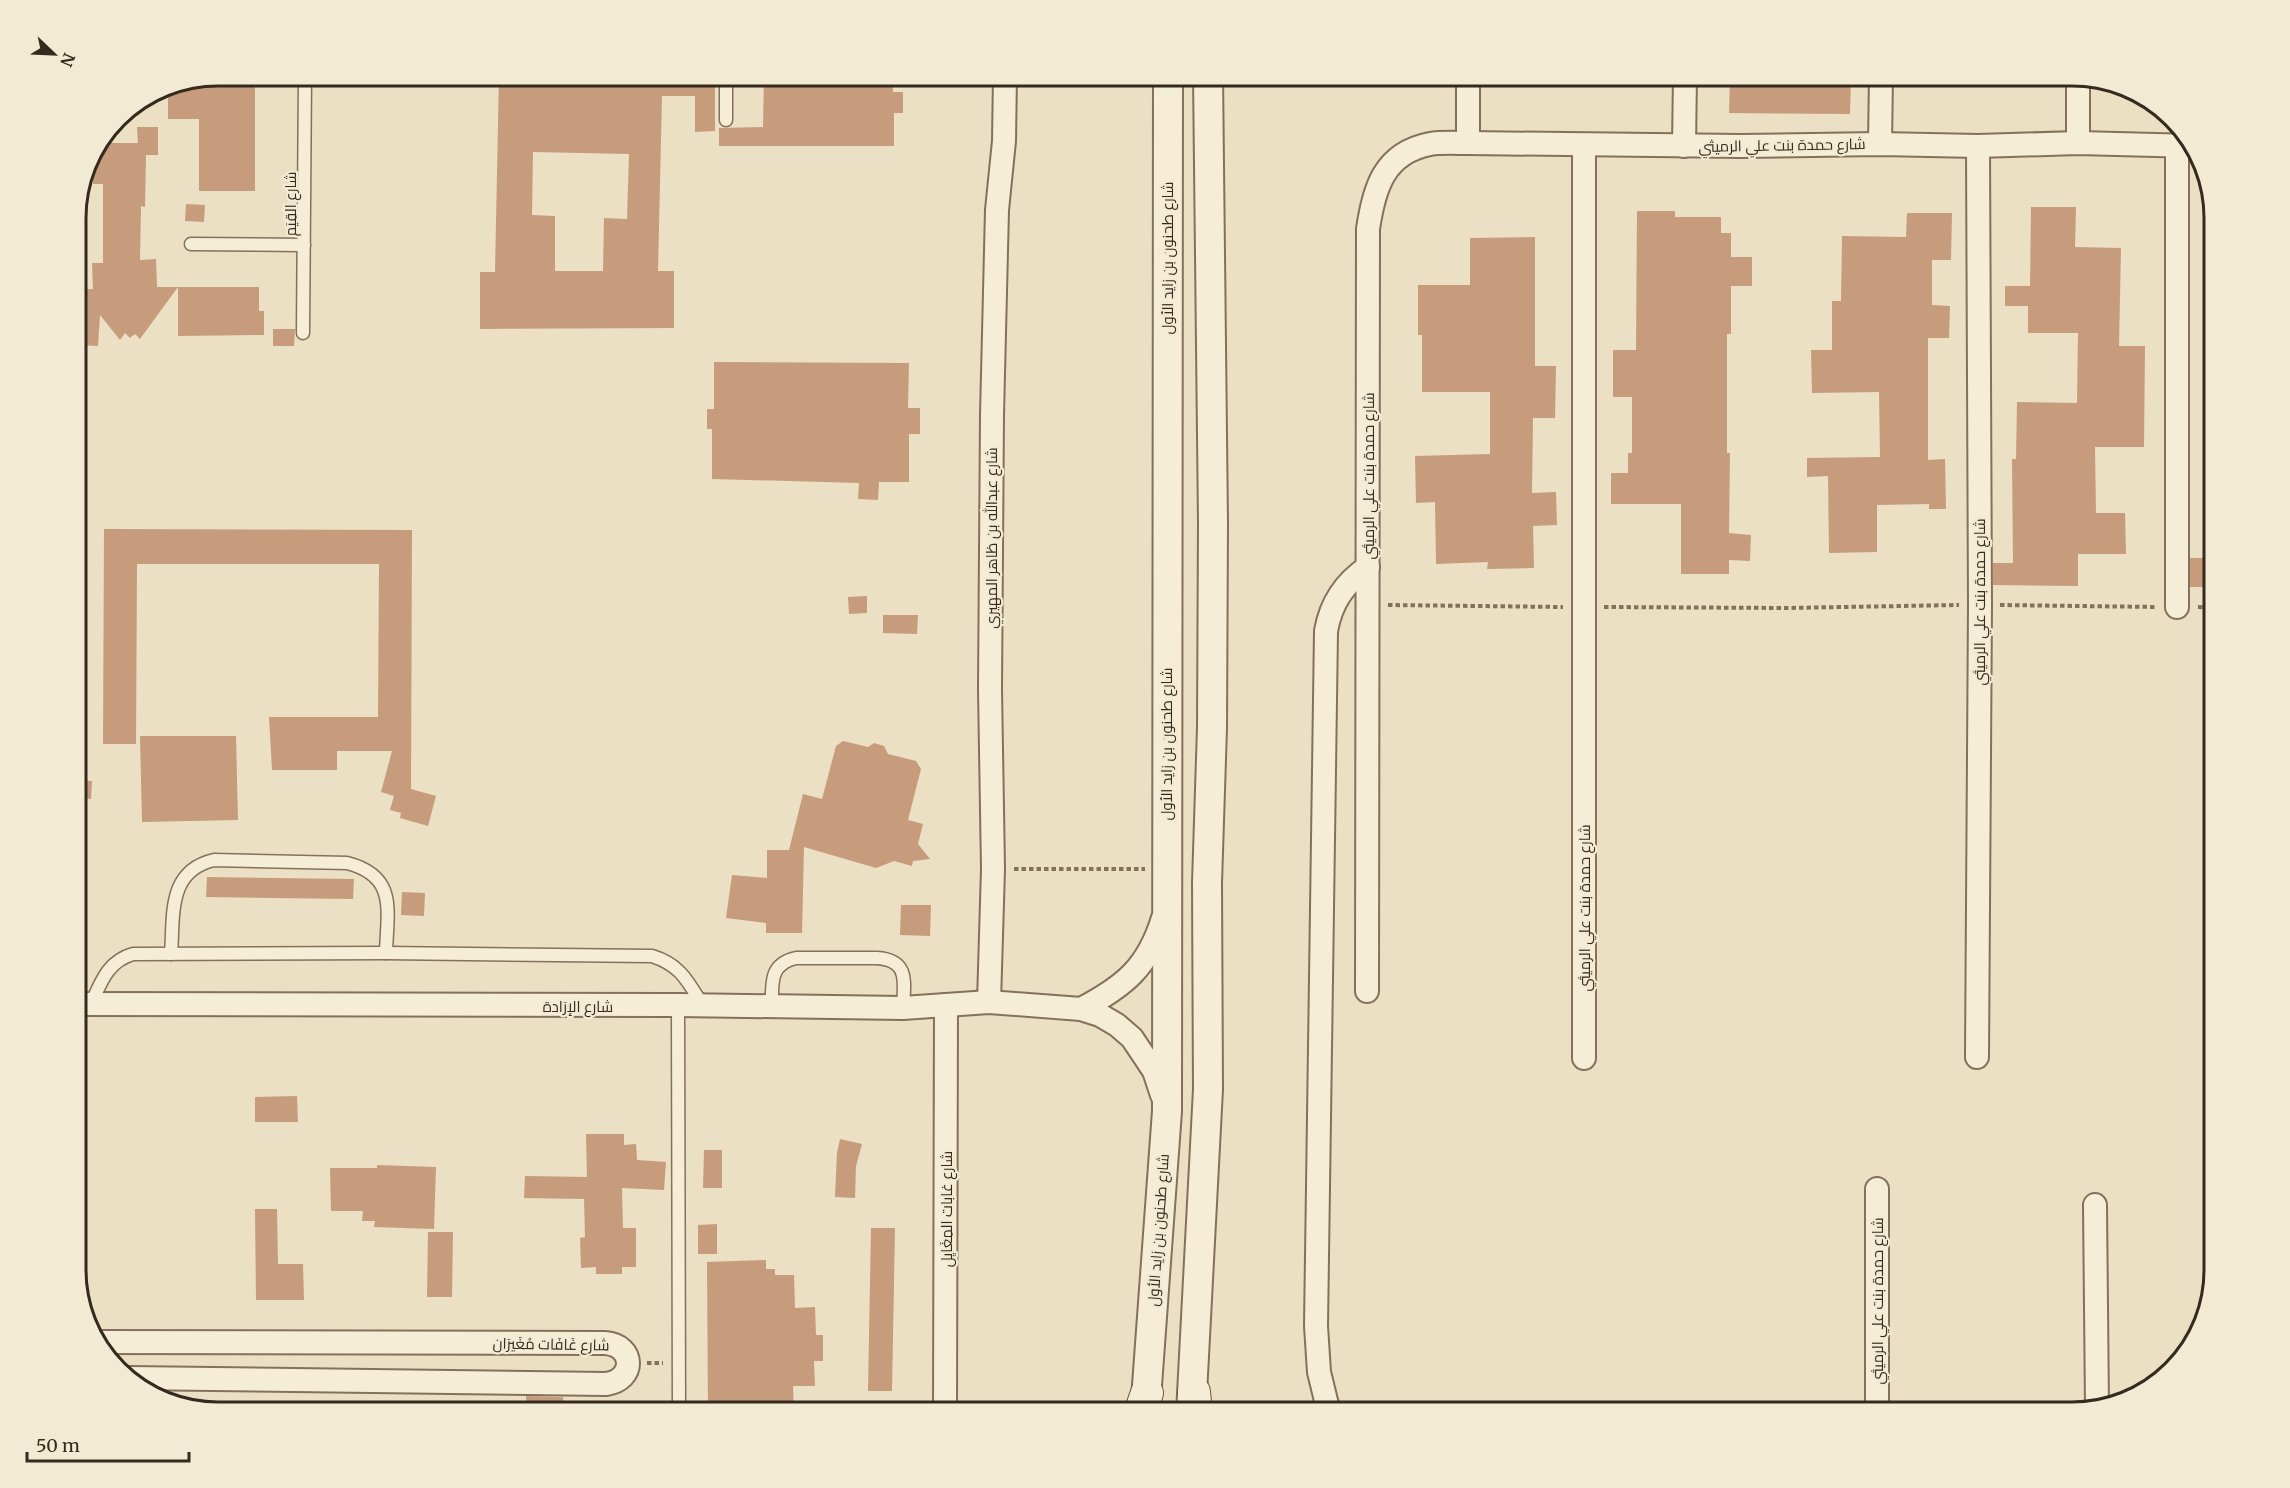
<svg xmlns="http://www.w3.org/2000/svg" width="2290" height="1488" font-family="Merriweather,Cairo,serif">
  <rect width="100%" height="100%" fill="#ebdfc4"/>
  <g fill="#c69c7c" fill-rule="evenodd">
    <polygon points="217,75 255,75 255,191 199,191 199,119 168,119 168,85 199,82 199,79"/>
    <path d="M499,75H536V84L605,85V75H715V131L695,132V96H662L658,271H674V328L480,329V272H495ZM533,152L629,154L627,219L604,218L603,271H555V216L532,215Z"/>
    <polygon points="764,75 893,75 893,92 903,92 903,113 894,113 894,146 719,146 719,128 763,127"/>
    <polygon points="1730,75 1851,75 1850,114 1729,113"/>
    <polygon points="137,127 158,127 158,155 146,155 145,207 141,206 140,260 156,259 157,287 259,287 259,311 264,311 264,335 178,336 178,287 140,339 135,334 130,338 125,333 120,340 100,315 98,346 75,345 75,328 81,328 81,294 78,289 93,289 92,263 103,263 103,184 93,184 93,152 99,143 138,143"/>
    <polygon points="186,204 205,205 204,222 185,221"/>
    <polygon points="2031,207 2076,207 2075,247 2121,248 2119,346 2145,346 2144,447 2095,447 2096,513 2125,513 2126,554 2078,554 2078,586 1993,585 1993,563 2013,563 2012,459 2016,459 2017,402 2077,403 2078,333 2028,333 2028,306 2005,306 2005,286 2030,286"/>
    <polygon points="1637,211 1675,211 1675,217 1721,217 1721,233 1731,233 1731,257 1752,257 1752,286 1731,286 1731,334 1727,334 1727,453 1730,453 1729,533 1751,535 1750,561 1729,560 1729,574 1681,574 1681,504 1611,504 1611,473 1628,473 1628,453 1632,453 1632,397 1613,397 1613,350 1636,350"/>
    <polygon points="1907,213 1952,213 1951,260 1932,260 1932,305 1950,306 1949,338 1928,338 1928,460 1945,459 1946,509 1929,509 1929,504 1877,505 1877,552 1829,553 1828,476 1807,477 1807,458 1880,457 1879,392 1812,393 1811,350 1832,350 1832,301 1841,301 1842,236 1906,237"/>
    <polygon points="1535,237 1535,366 1556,366 1555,418 1533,418 1532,493 1556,492 1557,525 1533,526 1534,568 1487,569 1488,562 1436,564 1435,502 1416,503 1415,456 1490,454 1490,392 1422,392 1422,335 1418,335 1418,285 1470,285 1470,238"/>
    <polygon points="273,329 295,329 294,346 273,346"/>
    <polygon points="714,362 909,363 908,408 920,408 920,434 909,434 909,482 879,482 878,500 858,499 859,483 712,479 712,429 707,429 707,409 714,409"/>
    <polygon points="104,529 412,530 411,789 436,796 428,826 400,818 401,813 390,810 394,796 381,792 392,751 337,751 337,770 272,770 269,717 378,717 379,564 137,564 136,744 103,744"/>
    <rect x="2190" y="558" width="22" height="29"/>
    <polygon points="867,596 867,613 849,614 848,597"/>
    <polygon points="883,615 918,615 917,634 883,633"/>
    <polygon points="140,736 236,736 238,820 142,822"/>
    <polygon points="843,741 868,747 874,743 884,746 888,754 916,761 921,769 908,820 923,824 918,844 930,859 913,861 912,866 894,861 876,868 804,847 802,933 766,933 766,923 726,918 732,875 767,878 767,850 789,850 803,794 822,799 836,746"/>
    <polygon points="75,780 92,781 91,799 75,798"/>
    <polygon points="207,877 354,879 353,899 206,897"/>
    <polygon points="402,892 425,893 424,916 401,915"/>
    <polygon points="901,905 931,905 930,936 900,935"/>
    <polygon points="297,1096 298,1122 255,1122 255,1097"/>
    <polygon points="586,1134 624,1134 624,1145 636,1144 637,1160 666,1162 664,1190 622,1188 623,1228 636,1228 636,1267 622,1267 622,1274 596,1274 596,1267 581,1268 580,1238 585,1237 584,1199 524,1198 525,1176 587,1177"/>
    <polygon points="840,1139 862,1144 856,1166 855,1198 835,1197 837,1153"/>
    <polygon points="704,1150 722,1150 722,1188 703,1188"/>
    <polygon points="377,1165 436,1167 434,1229 374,1227 375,1221 362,1221 363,1211 331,1211 330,1168 377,1168"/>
    <polygon points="255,1209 277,1209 278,1264 303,1264 304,1300 256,1300"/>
    <polygon points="717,1224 717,1254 698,1254 698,1225"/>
    <polygon points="871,1228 895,1228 892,1391 868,1391"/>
    <polygon points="428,1232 453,1232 452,1297 427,1297"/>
    <polygon points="766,1260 766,1269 775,1269 775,1275 794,1275 795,1308 815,1307 816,1335 823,1335 823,1361 814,1361 815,1386 793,1386 794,1413 708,1413 707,1262"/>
    <polygon points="526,1396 563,1397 564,1413 526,1413"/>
  </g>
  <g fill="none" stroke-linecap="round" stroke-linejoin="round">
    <defs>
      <g id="service">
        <polyline points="726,75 726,120"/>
        <polyline points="191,244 304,245"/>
        <polyline points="303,333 305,75"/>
        <path d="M171,954C174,915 167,871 214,860L347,863C398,876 387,911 386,953"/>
        <path d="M91,1004C101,982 108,961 133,954L386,953L652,956C681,965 688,982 703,1006"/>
        <polyline points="678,1005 679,1413"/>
        <path d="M772,1006C772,984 769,964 796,958H877C910,960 904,983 903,1008"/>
      </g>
      <g id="minor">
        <polyline points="1468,75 1468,143"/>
        <polyline points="2078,143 2078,77"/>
        <polyline points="1880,144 1881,75"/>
        <polyline points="1584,145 1584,1058"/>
        <polyline points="1684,146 1685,75"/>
        <polyline points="2177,146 2177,607"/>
        <path d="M1367,991L1368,229C1374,188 1384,153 1430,144C1442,142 1456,143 1468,143L1741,146L1880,144L1978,146L2078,143L2195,146"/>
        <polyline points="989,1002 993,869 990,689 992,415 997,210 1004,141 1005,75"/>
        <polyline points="75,1004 678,1005 903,1008 989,1002 1081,1009 1100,1015 1117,1025 1132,1038 1154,1071 1162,1095"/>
        <path d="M1081,1009C1125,986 1148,967 1163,918"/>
        <polyline points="1977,1057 1980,605 1978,146"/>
        <polyline points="2095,1205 2097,1407"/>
        <path d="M94,1342L605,1343C635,1345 636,1380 606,1384L128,1378"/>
        <polyline points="945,1413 946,1005"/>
        <path d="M1329,1413L1319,1372L1316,1326L1326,631C1331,603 1344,583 1368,567"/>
        <polyline points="1877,1413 1877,1189"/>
      </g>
      <g id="tertiary">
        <polyline points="1145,1413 1167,1111 1168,75"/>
        <polyline points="1191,1413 1208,1089 1207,883 1212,728 1213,524 1208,75"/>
      </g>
      <g id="secondary">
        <polyline points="1194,1392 1196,1413"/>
        <polyline points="1140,1413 1147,1393"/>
      </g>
    </defs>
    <use href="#service" stroke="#84715c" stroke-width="15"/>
    <use href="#minor" stroke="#84715c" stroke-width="26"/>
    <use href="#tertiary" stroke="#84715c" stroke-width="32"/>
    <use href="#secondary" stroke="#65533f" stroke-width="34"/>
    <g stroke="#84715c" stroke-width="4" stroke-dasharray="4.5 3" stroke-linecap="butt">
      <polyline points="1388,605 1563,607"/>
      <polyline points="2000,605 2157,607"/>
      <polyline points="1604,607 1785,608 1959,605"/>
      <polyline points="2198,607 2215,608"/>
      <polyline points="1014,869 1145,869"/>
      <polyline points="647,1363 663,1363"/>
    </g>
    <use href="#service" stroke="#f6edd6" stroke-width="12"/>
    <use href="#minor" stroke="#f6edd6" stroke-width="22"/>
    <use href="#tertiary" stroke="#f6edd6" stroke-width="28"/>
    <use href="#secondary" stroke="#f6edd6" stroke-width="32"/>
  </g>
  <g text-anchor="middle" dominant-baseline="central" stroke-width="4.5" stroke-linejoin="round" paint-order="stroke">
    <g font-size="15" fill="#352a1e" stroke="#f3ead3">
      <text transform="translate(1782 145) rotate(-1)">شارع حمدة بنت علي الرميثي</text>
      <text transform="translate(290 204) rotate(-90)">شارع القِيَم</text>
      <text transform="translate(1167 258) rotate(-90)">شارع طحنون بن زايد الأول</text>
      <text transform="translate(1368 476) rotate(-90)">شارع حمدة بنت علي الرميثي</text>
      <text transform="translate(991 538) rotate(-90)">شارع عبدالله بن ظاهر المهيري</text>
      <text transform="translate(1979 602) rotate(-90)">شارع حمدة بنت علي الرميثي</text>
      <text transform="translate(1166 744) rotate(-90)">شارع طحنون بن زايد الأول</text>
      <text transform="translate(1584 908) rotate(-90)">شارع حمدة بنت علي الرميثي</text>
      <text x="578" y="1006">شارع الإرَادة</text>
      <text transform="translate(946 1209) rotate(-90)">شارع غابات المِغَايِل</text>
      <text transform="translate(1158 1230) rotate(-86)">شارع طحنون بن زايد الأول</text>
      <text transform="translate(1877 1301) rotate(-90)">شارع حمدة بنت علي الرميثي</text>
      <text transform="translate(551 1344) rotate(1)">شارع غَافَات مْغَيرَان</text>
    </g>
  </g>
  <path d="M0 0H2290V1488H0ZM218 86H2072A132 132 0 0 1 2204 218V1270A132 132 0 0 1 2072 1402H218A132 132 0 0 1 86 1270V218A132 132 0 0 1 218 86Z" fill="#f3ead3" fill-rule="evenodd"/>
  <path fill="none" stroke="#352a1e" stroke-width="3" d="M218 86H2072A132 132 0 0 1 2204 218V1270A132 132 0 0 1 2072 1402H218A132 132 0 0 1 86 1270V218A132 132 0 0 1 218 86Z"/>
  <g transform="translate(54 54) rotate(113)" stroke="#f3ead3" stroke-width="4.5" paint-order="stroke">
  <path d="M0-4.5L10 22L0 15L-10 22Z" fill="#352a1e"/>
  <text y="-9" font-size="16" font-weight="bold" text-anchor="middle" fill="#352a1e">N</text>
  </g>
  <path d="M27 1452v9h162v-9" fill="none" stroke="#352a1e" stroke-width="3"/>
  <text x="36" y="1452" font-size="18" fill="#352a1e" stroke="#f3ead3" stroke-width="4.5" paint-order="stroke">50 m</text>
</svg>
